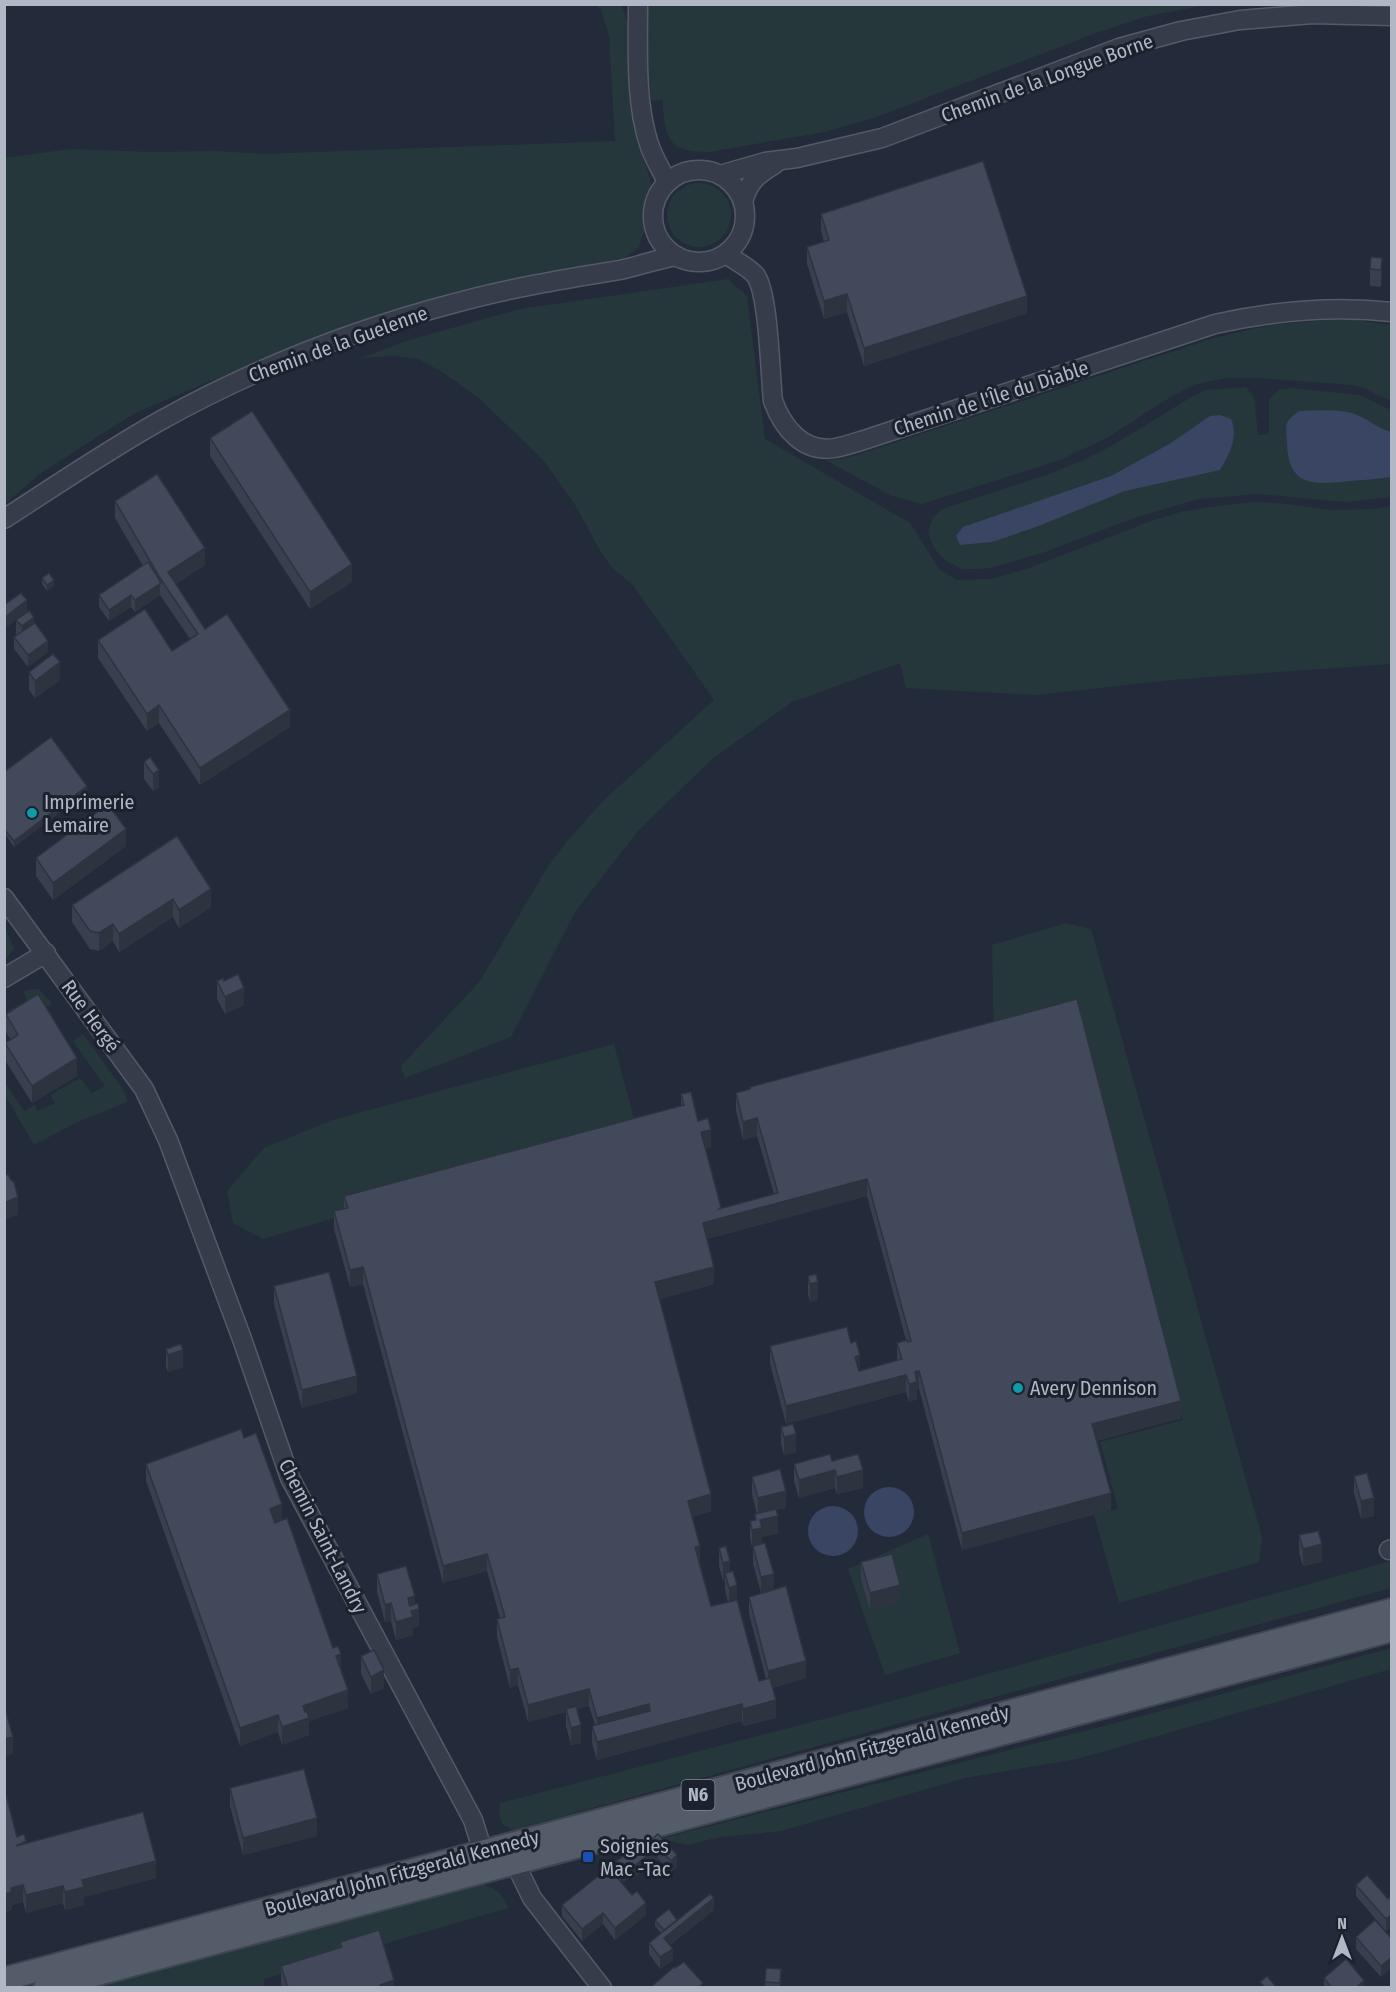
<svg xmlns="http://www.w3.org/2000/svg" width="1396" height="1992" font-family="'Fira Sans Condensed',sans-serif">
  <rect width="100%" height="100%" fill="#232a39"/>
  <g fill="#26373b">
    <polygon points="621,4 628,23 631,107 637,142 649,174 651,187 645,209 645,228 639,247 625,258 515,278 450,293 317,336 133,414 41,473 6,503 4,158 71,149 151,152 218,151 262,154 615,141 609,36 601,10 596,5"/>
    <path d="M648,5V4L1206,5L1148,16L1096,33L874,118L825,132L709,152C664,152 667,137 662,100L652,101L648,73Z"/>
    <circle cx="699" cy="215" r="32"/>
    <polygon points="728,279 747,296 765,439 910,523 939,569 957,580 991,579 1029,568 1151,521 1180,512 1218,506 1256,502 1287,504 1330,510 1373,509 1391,506 1391,664 1170,680 1037,695 906,688 900,663 792,702 712,759 638,831 575,912 511,1037 405,1078 401,1066 480,981 547,868 567,841 605,799 714,700 632,584 612,568 599,549 577,508 544,461 479,398 442,372 418,359 393,356 361,358 409,340 520,309"/>
    <polygon points="1328,320 1356,320 1391,325 1391,401 1361,387 1351,385 1260,378 1226,378 1193,385 1164,401 1107,438 1060,460 922,504 892,496 825,460 841,459 860,454 1214,338 1271,325"/>
    <polygon points="1246,387 1254,397 1258,435 1269,434 1269,400 1278,390 1291,388 1359,395 1391,410 1391,497 1345,502 1258,494 1198,499 1131,519 1045,552 991,568 974,569 962,569 946,561 934,548 929,536 930,524 934,516 942,509 1049,474 1081,461 1113,445 1193,396 1206,390"/>
    <polygon points="1066,923 1091,929 1262,1537 1259,1562 1119,1603 1094,1515 1118,1509 1100,1442 1183,1420 1078,1021 994,1043 992,945"/>
    <polygon points="5,928 14,948 5,961 4,961"/>
    <polygon points="32,989 39,989 52,1004 47,1007 45,1003 13,1021 8,1011 27,1000 23,992"/>
    <polygon points="83,1034 124,1091 127,1098 127,1102 75,1123 34,1145 5,1095 5,1087 7,1085 24,1111 34,1105 38,1111 55,1103 50,1095 80,1078 92,1093 105,1086 73,1041"/>
    <polygon points="614,1044 639,1137 348,1214 263,1239 233,1223 227,1191 264,1148 332,1120"/>
    <polygon points="928,1534 960,1653 885,1675 848,1569"/>
    <polygon points="1391,1561 1391,1588 513,1830 502,1824 499,1814 500,1803 877,1705"/>
    <polygon points="1391,1648 1391,1669 1077,1759 965,1778 781,1831 720,1837 687,1845 659,1839 1112,1724"/>
    <path d="M477,1883C495,1888 501,1890 508,1908L264,1979V1987L91,1988Z"/>
  </g>
  <g fill="#394562">
    <path d="M1299,411C1318,411 1339,408 1357,415C1369,420 1379,429 1391,432V477C1377,479 1363,480 1349,481C1314,485 1288,487 1287,443C1286,424 1283,423 1299,411Z"/>
    <path d="M1220,415L1231,419C1239,436 1229,455 1220,470L1125,491L1036,527L992,542L960,545L956,536L963,527L1111,476L1171,443L1210,416Z"/>
    <circle cx="889" cy="1512" r="25"/>
    <circle cx="833" cy="1531" r="25"/>
  </g>
  <g fill="none" stroke-linecap="round" stroke-linejoin="round">
    <defs>
      <g id="minor">
        <path d="M638,4C638,48 635,102 649,144C653,157 661,169 667,182"/>
        <circle cx="699" cy="216" r="46"/>
        <polyline points="720,175 765,162 797,158 882,138 1119,48 1181,31 1240,20 1313,14 1392,16"/>
        <path d="M743,202C749,181 757,175 775,164"/>
        <path d="M726,254C735,261 749,267 756,276C769,296 770,374 773,401C783,428 803,453 835,448C846,446 857,442 867,439L1215,324C1274,311 1331,305 1392,312"/>
        <path d="M4,519C55,486 105,452 158,422C251,370 352,330 455,303C509,288 565,279 620,270C639,266 657,259 677,256"/>
        <polyline points="4,898 144,1089 168,1140 242,1339 290,1478 473,1820 483,1852"/>
        <polyline points="4,978 46,953"/>
        <polyline points="1389,1550 1392,1549"/>
        <polyline points="515,1863 532,1898 602,1988"/>
      </g>
      <g id="major">
        <polyline points="4,1979 1392,1610"/>
        <polyline points="45,1988 1392,1630"/>
      </g>
    </defs>
    <use href="#minor" stroke="#545a67" stroke-width="21"/>
    <use href="#major" stroke="#404552" stroke-width="26"/>
    <use href="#minor" stroke="#363c49" stroke-width="18"/>
    <use href="#major" stroke="#545b69" stroke-width="22"/>
  </g>
  <g fill="#393f4e">
    <polygon points="821,214 1027,313 864,366 847,312 824,319 807,264 807,247 824,242 821,231"/>
    <polygon points="1382,258 1381,287 1370,286 1370,269"/>
    <polygon points="210,438 352,582 310,609 210,456"/>
    <polygon points="115,501 205,565 176,584 205,629 290,727 200,785 159,723 147,731 98,658 98,640 172,651 190,639 160,595 135,612 131,607 109,621 99,607 99,595 143,566 115,518"/>
    <polygon points="42,578 54,586 47,591 42,584"/>
    <polygon points="27,612 34,623 48,652 28,667 14,649 14,637 16,636 16,620"/>
    <polygon points="29,672 60,680 35,698 29,690"/>
    <polygon points="150,757 159,787 153,791 144,779 144,762"/>
    <polygon points="4,772 87,792 14,847 5,834"/>
    <polygon points="177,836 211,907 179,928 173,917 119,952 113,941 99,951 90,949 72,922 72,905"/>
    <polygon points="126,846 53,900 36,876 36,858"/>
    <polygon points="217,981 224,981 244,1005 225,1014 217,999"/>
    <polygon points="6,1014 77,1076 32,1103 5,1060 5,1043 11,1040 6,1032"/>
    <polygon points="750,1089 1181,1418 1096,1441 1111,1510 962,1550 919,1389 917,1389 917,1399 909,1402 906,1392 786,1424 770,1364 770,1346 860,1371 897,1361 897,1343 906,1340 867,1196 707,1239 714,1284 660,1299 711,1511 692,1517 700,1563 711,1606 728,1602 725,1590 725,1580 723,1581 719,1566 719,1548 730,1571 759,1681 766,1679 749,1614 749,1597 761,1593 753,1564 753,1547 752,1547 750,1539 750,1521 755,1520 755,1514 757,1514 752,1494 752,1477 786,1508 776,1510 778,1533 762,1537 762,1544 774,1590 806,1678 772,1688 776,1718 743,1726 742,1721 597,1760 592,1743 592,1726 595,1725 589,1706 577,1709 581,1743 571,1745 566,1726 566,1712 528,1722 518,1685 510,1688 497,1637 497,1619 500,1618 487,1571 443,1583 363,1284 350,1287 334,1229 334,1211 344,1208 344,1196 681,1106 681,1094 698,1121 711,1147 705,1149 721,1208 774,1194 757,1136 743,1140 736,1111 736,1093"/>
    <polygon points="808,1276 818,1300 810,1302 808,1294"/>
    <polygon points="274,1286 357,1393 302,1408 274,1304"/>
    <polygon points="166,1349 183,1367 168,1372 166,1366"/>
    <polygon points="781,1427 796,1452 784,1455 781,1444"/>
    <polygon points="244,1438 282,1520 341,1671 348,1708 309,1721 309,1735 282,1745 278,1732 240,1746 146,1481 146,1464"/>
    <polygon points="832,1461 863,1488 837,1494 835,1488 799,1498 794,1481 794,1464"/>
    <polygon points="1354,1476 1374,1516 1361,1519 1354,1493"/>
    <polygon points="1299,1535 1322,1562 1303,1566 1299,1553"/>
    <polygon points="861,1562 900,1602 870,1610 861,1579"/>
    <polygon points="377,1574 415,1604 419,1626 413,1628 413,1635 396,1640 391,1621 385,1622 377,1592"/>
    <polygon points="361,1656 384,1688 371,1694 361,1674"/>
    <polygon points="4,1787 17,1837 26,1844 156,1878 84,1897 84,1905 65,1910 63,1903 26,1913 23,1902 12,1905 12,1910 4,1912"/>
    <polygon points="230,1788 317,1836 243,1855 230,1806"/>
    <polygon points="658,1834 677,1867 671,1872 658,1859 633,1879 631,1876 622,1883 646,1915 615,1940 603,1924 582,1941 562,1916 562,1905 645,1845"/>
    <polygon points="1356,1885 1388,1899 1392,1895 1392,1926 1386,1931 1356,1896"/>
    <polygon points="714,1910 670,1945 673,1960 660,1969 649,1954 649,1943 661,1933 655,1926 655,1920 677,1920"/>
    <polygon points="1356,1937 1392,1939 1392,1968 1381,1977 1356,1949"/>
    <polygon points="340,1942 394,1988 282,1988 281,1984 281,1966 340,1948"/>
    <polygon points="781,1975 780,1988 765,1987 765,1982"/>
    <polygon points="1324,1978 1364,1988 1324,1988"/>
  </g>
  <g fill="#2e3340">
    <polygon points="1382,258 1382,275 1381,287 1381,270"/>
    <polygon points="847,294 847,312 824,319 824,301"/>
    <polygon points="1027,296 1027,313 864,366 864,348"/>
    <polygon points="205,548 205,565 168,589 168,572"/>
    <polygon points="352,564 352,582 310,609 310,592"/>
    <polygon points="54,580 54,586 47,591 47,585"/>
    <polygon points="160,584 160,595 135,612 135,600"/>
    <polygon points="131,595 131,607 109,621 109,610"/>
    <polygon points="27,600 27,612 4,629 4,618"/>
    <polygon points="34,617 34,635 22,644 22,626"/>
    <polygon points="48,641 48,652 28,667 28,655"/>
    <polygon points="60,662 60,680 35,698 35,681"/>
    <polygon points="159,705 159,723 147,731 147,714"/>
    <polygon points="290,710 290,727 200,785 200,768"/>
    <polygon points="159,770 159,787 153,791 153,774"/>
    <polygon points="87,786 87,792 14,847 14,841"/>
    <polygon points="126,829 126,846 53,900 53,883"/>
    <polygon points="211,889 211,907 179,928 179,910"/>
    <polygon points="173,899 173,917 119,952 119,934"/>
    <polygon points="113,924 113,941 99,951 99,933"/>
    <polygon points="244,988 244,1005 225,1014 225,997"/>
    <polygon points="77,1058 77,1076 32,1103 32,1086"/>
    <polygon points="6,1114 6,1131 4,1132 4,1115"/>
    <polygon points="757,1118 757,1136 743,1140 743,1122"/>
    <polygon points="711,1130 711,1147 701,1150 701,1132"/>
    <polygon points="867,1179 867,1196 703,1240 703,1223 721,1207 721,1218"/>
    <polygon points="18,1197 18,1215 4,1220 4,1203"/>
    <polygon points="363,1267 363,1284 350,1287 350,1270"/>
    <polygon points="714,1267 714,1284 655,1300 655,1282"/>
    <polygon points="818,1282 818,1300 810,1302 810,1284"/>
    <polygon points="183,1350 183,1367 168,1372 168,1355"/>
    <polygon points="860,1355 860,1373 855,1374 855,1357"/>
    <polygon points="919,1371 919,1389 917,1389 917,1399 909,1402 909,1384 915,1372"/>
    <polygon points="906,1375 906,1392 786,1424 786,1406"/>
    <polygon points="357,1376 357,1393 302,1408 302,1390"/>
    <polygon points="1181,1401 1181,1418 1092,1442 1092,1424"/>
    <polygon points="796,1434 796,1452 784,1455 784,1437"/>
    <polygon points="835,1470 835,1488 799,1498 799,1480"/>
    <polygon points="863,1470 863,1488 837,1494 837,1477"/>
    <polygon points="786,1491 786,1508 758,1515 758,1498"/>
    <polygon points="1111,1493 1111,1510 962,1550 962,1533"/>
    <polygon points="711,1494 711,1511 688,1518 688,1501"/>
    <polygon points="1374,1498 1374,1516 1361,1519 1361,1501"/>
    <polygon points="282,1504 282,1522 270,1526 270,1509"/>
    <polygon points="778,1516 778,1533 762,1537 762,1545 752,1547 752,1530 760,1520"/>
    <polygon points="1322,1544 1322,1562 1303,1566 1303,1549"/>
    <polygon points="700,1546 700,1563 695,1547"/>
    <polygon points="487,1554 487,1571 443,1583 443,1566"/>
    <polygon points="730,1561 730,1579 725,1573 725,1580 723,1581 723,1563"/>
    <polygon points="774,1574 774,1592 761,1595 761,1577"/>
    <polygon points="737,1585 737,1602 729,1605 729,1588"/>
    <polygon points="900,1585 900,1602 870,1610 870,1593"/>
    <polygon points="415,1596 415,1610 419,1609 419,1626 413,1628 413,1635 396,1640 396,1622 408,1598"/>
    <polygon points="391,1603 391,1621 385,1622 385,1605"/>
    <polygon points="341,1654 341,1671 336,1656"/>
    <polygon points="806,1661 806,1678 768,1689 768,1671"/>
    <polygon points="518,1668 518,1685 510,1688 510,1670"/>
    <polygon points="384,1670 384,1688 371,1694 371,1677"/>
    <polygon points="589,1689 589,1706 567,1712 566,1709 566,1712 528,1722 528,1705"/>
    <polygon points="348,1690 348,1708 309,1721 309,1735 282,1745 282,1727 303,1706"/>
    <polygon points="776,1700 776,1718 743,1726 743,1709"/>
    <polygon points="649,1704 649,1722 597,1735 597,1718"/>
    <polygon points="742,1704 742,1721 597,1760 597,1742"/>
    <polygon points="278,1715 278,1732 240,1746 240,1728"/>
    <polygon points="581,1725 581,1743 571,1745 571,1728"/>
    <polygon points="13,1737 13,1754 4,1757 4,1739"/>
    <polygon points="317,1818 317,1836 243,1855 243,1838"/>
    <polygon points="658,1847 658,1859 633,1879 633,1867"/>
    <polygon points="677,1855 677,1867 671,1872 671,1861"/>
    <polygon points="156,1861 156,1878 84,1897 84,1905 65,1910 65,1892 82,1880"/>
    <polygon points="631,1864 631,1876 616,1888 616,1876"/>
    <polygon points="23,1885 23,1902 12,1905 12,1910 4,1912 4,1894 11,1888"/>
    <polygon points="63,1886 63,1903 26,1913 26,1895"/>
    <polygon points="714,1898 714,1910 664,1949 664,1938"/>
    <polygon points="646,1903 646,1915 615,1940 615,1928"/>
    <polygon points="603,1913 603,1924 582,1941 582,1929"/>
    <polygon points="1392,1914 1392,1926 1386,1931 1386,1919"/>
    <polygon points="673,1949 673,1960 660,1969 660,1957"/>
    <polygon points="1392,1957 1392,1968 1381,1977 1381,1966"/>
    <polygon points="394,1980 394,1988 380,1988 380,1985"/>
    <polygon points="1364,1980 1364,1988 1356,1988"/>
  </g>
  <g fill="#42495b" stroke="#2e3340" stroke-width="1.5">
    <polygon points="983,161 1027,296 864,348 847,294 824,301 807,247 829,240 821,214"/>
    <polygon points="1371,257 1382,258 1381,270 1370,269"/>
    <polygon points="252,411 352,564 310,592 210,438"/>
    <polygon points="157,474 205,548 168,572 205,629 227,614 290,710 200,768 159,705 147,714 98,640 145,609 172,651 198,634 160,578 115,501"/>
    <polygon points="148,562 160,581 160,584 135,600 131,595 109,610 99,595"/>
    <polygon points="49,573 54,580 47,585 42,578"/>
    <polygon points="21,593 27,600 4,618 4,605"/>
    <polygon points="29,611 34,617 22,626 16,620"/>
    <polygon points="35,623 48,641 28,655 14,637"/>
    <polygon points="53,654 60,662 35,681 29,672"/>
    <polygon points="51,737 87,786 14,841 4,829 4,772"/>
    <polygon points="150,757 159,770 153,774 144,762"/>
    <polygon points="108,804 126,829 53,883 36,858"/>
    <polygon points="177,836 211,889 179,910 173,899 119,934 113,924 99,933 90,931 72,905"/>
    <polygon points="238,974 244,988 225,997 217,981 223,978 224,981"/>
    <polygon points="38,994 77,1058 32,1086 5,1043 18,1035 6,1014"/>
    <polygon points="1077,999 1181,1401 1092,1424 1111,1493 962,1533 919,1371 915,1372 917,1382 909,1384 906,1375 786,1406 770,1346 847,1327 851,1343 856,1341 860,1355 855,1357 859,1371 902,1359 897,1343 907,1340 908,1342 911,1341 867,1179 703,1223 714,1267 655,1282 711,1494 688,1501 700,1546 695,1547 711,1606 737,1600 759,1681 770,1678 776,1700 743,1709 742,1704 597,1742 592,1726 650,1711 649,1704 597,1718 589,1689 528,1705 518,1668 510,1670 497,1619 505,1617 487,1554 443,1566 363,1267 350,1270 334,1211 348,1208 344,1196 684,1105 681,1094 691,1092 698,1121 708,1118 711,1130 701,1132 721,1207 719,1209 778,1193 757,1118 743,1122 736,1093 750,1089 750,1087"/>
    <polygon points="8,1174 11,1180 14,1182 18,1197 4,1203 4,1176"/>
    <polygon points="329,1272 357,1376 302,1390 274,1286"/>
    <polygon points="816,1274 818,1282 810,1284 808,1276"/>
    <polygon points="181,1344 183,1350 168,1355 166,1349"/>
    <polygon points="793,1424 796,1434 784,1437 781,1427"/>
    <polygon points="241,1429 244,1438 256,1433 282,1504 270,1509 275,1523 287,1518 333,1648 338,1646 341,1654 336,1656 348,1690 303,1706 305,1712 307,1711 309,1718 282,1727 278,1715 240,1728 146,1464"/>
    <polygon points="830,1454 832,1461 858,1454 863,1470 837,1477 835,1470 799,1480 794,1464"/>
    <polygon points="780,1469 786,1491 758,1498 752,1477"/>
    <polygon points="1367,1473 1374,1498 1361,1501 1354,1476"/>
    <polygon points="776,1509 778,1516 760,1520 762,1528 752,1530 750,1521 756,1520 755,1514"/>
    <polygon points="1318,1531 1322,1544 1303,1549 1299,1535"/>
    <polygon points="765,1543 774,1574 761,1577 753,1546"/>
    <polygon points="726,1546 730,1561 723,1563 719,1548"/>
    <polygon points="892,1554 900,1585 870,1593 861,1562"/>
    <polygon points="406,1566 415,1596 408,1598 409,1604 410,1606 418,1603 419,1609 411,1611 413,1617 396,1622 391,1603 385,1605 377,1574"/>
    <polygon points="733,1571 737,1585 729,1588 725,1573"/>
    <polygon points="786,1586 806,1661 768,1671 749,1597"/>
    <polygon points="374,1650 384,1670 371,1677 361,1656"/>
    <polygon points="4,1705 13,1737 4,1739"/>
    <polygon points="576,1706 581,1725 571,1728 566,1709"/>
    <polygon points="304,1769 317,1818 243,1838 230,1788"/>
    <polygon points="4,1787 17,1837 24,1834 26,1841 16,1846 143,1812 156,1861 82,1880 84,1887 65,1892 63,1886 26,1895 23,1885 11,1888 12,1892 4,1894"/>
    <polygon points="658,1834 677,1855 671,1861 658,1847 633,1867 631,1864 616,1876 632,1895 637,1891 646,1903 615,1928 603,1913 582,1929 562,1905 642,1841 645,1845"/>
    <polygon points="1367,1875 1388,1899 1392,1895 1392,1914 1386,1919 1356,1885"/>
    <polygon points="710,1894 714,1898 664,1938 673,1949 660,1957 649,1943"/>
    <polygon points="669,1909 677,1920 664,1930 655,1920"/>
    <polygon points="1375,1920 1392,1939 1392,1957 1381,1966 1356,1937"/>
    <polygon points="379,1930 394,1980 380,1985 380,1988 288,1988 281,1966 342,1947 340,1942"/>
    <polygon points="1346,1959 1364,1980 1356,1988 1332,1988 1324,1978"/>
    <polygon points="684,1962 703,1983 698,1988 654,1988 652,1986 674,1967 675,1968"/>
    <polygon points="766,1968 781,1969 780,1983 765,1982"/>
    <polygon points="1267,1976 1277,1988 1265,1988 1260,1982"/>
  </g>
  <g fill="#0f9aa8" stroke="#1c212e" stroke-width="2">
    <circle cx="32" cy="813" r="6"/>
    <circle cx="1018" cy="1388" r="6"/>
  </g>
  <rect fill="#1a4fb4" stroke="#1c212e" stroke-width="2" x="582" y="1851" width="12" height="12" rx="3"/>
  <g text-anchor="middle" dominant-baseline="central" stroke-width="6" stroke-linejoin="round" paint-order="stroke">
    <rect fill="#1c212e" stroke="#848a98" stroke-width="1.5" x="681.5" y="1780" width="33" height="30" rx="4.5"/>
    <g font-size="18" font-weight="bold" fill="#b1b7c5">
      <text x="698" y="1795">N6</text>
    </g>
    <g font-size="20" fill="#b1b7c5" stroke="#1c212e">
      <text transform="translate(1047 78) rotate(-20)">Chemin de la Longue Borne</text>
      <text transform="translate(338 344) rotate(-20)">Chemin de la Guelenne</text>
      <text transform="translate(991 398) rotate(-18)">Chemin de l'Île du Diable</text>
      <text transform="translate(91 1016) rotate(54)">Rue Hergé</text>
      <text transform="translate(323 1536) rotate(63)">Chemin Saint-Landry</text>
      <text transform="translate(872 1748) rotate(-15)">Boulevard John Fitzgerald Kennedy</text>
      <text transform="translate(402 1873) rotate(-15)">Boulevard John Fitzgerald Kennedy</text>
    </g>
    <g font-size="20" fill="#b1b7c5" stroke="#1c212e" text-anchor="start">
      <text x="44" y="802">Imprimerie<tspan x="44" dy="23">Lemaire</tspan></text>
      <text x="1030" y="1388">Avery Dennison</text>
      <text x="600" y="1846">Soignies<tspan x="600" dy="23">Mac -Tac</tspan></text>
    </g>
  </g>
  <rect width="1396" height="1992" fill="none" stroke="#b1b7c5" stroke-width="12"/>
  <g transform="translate(1342 1938)" stroke="#1c212e" stroke-width="4.5" paint-order="stroke">
  <path d="M0-4.5L10 22L0 15L-10 22Z" fill="#b1b7c5"/>
  <text y="-9" font-size="16" font-weight="bold" text-anchor="middle" fill="#b1b7c5">N</text>
  </g>
</svg>
